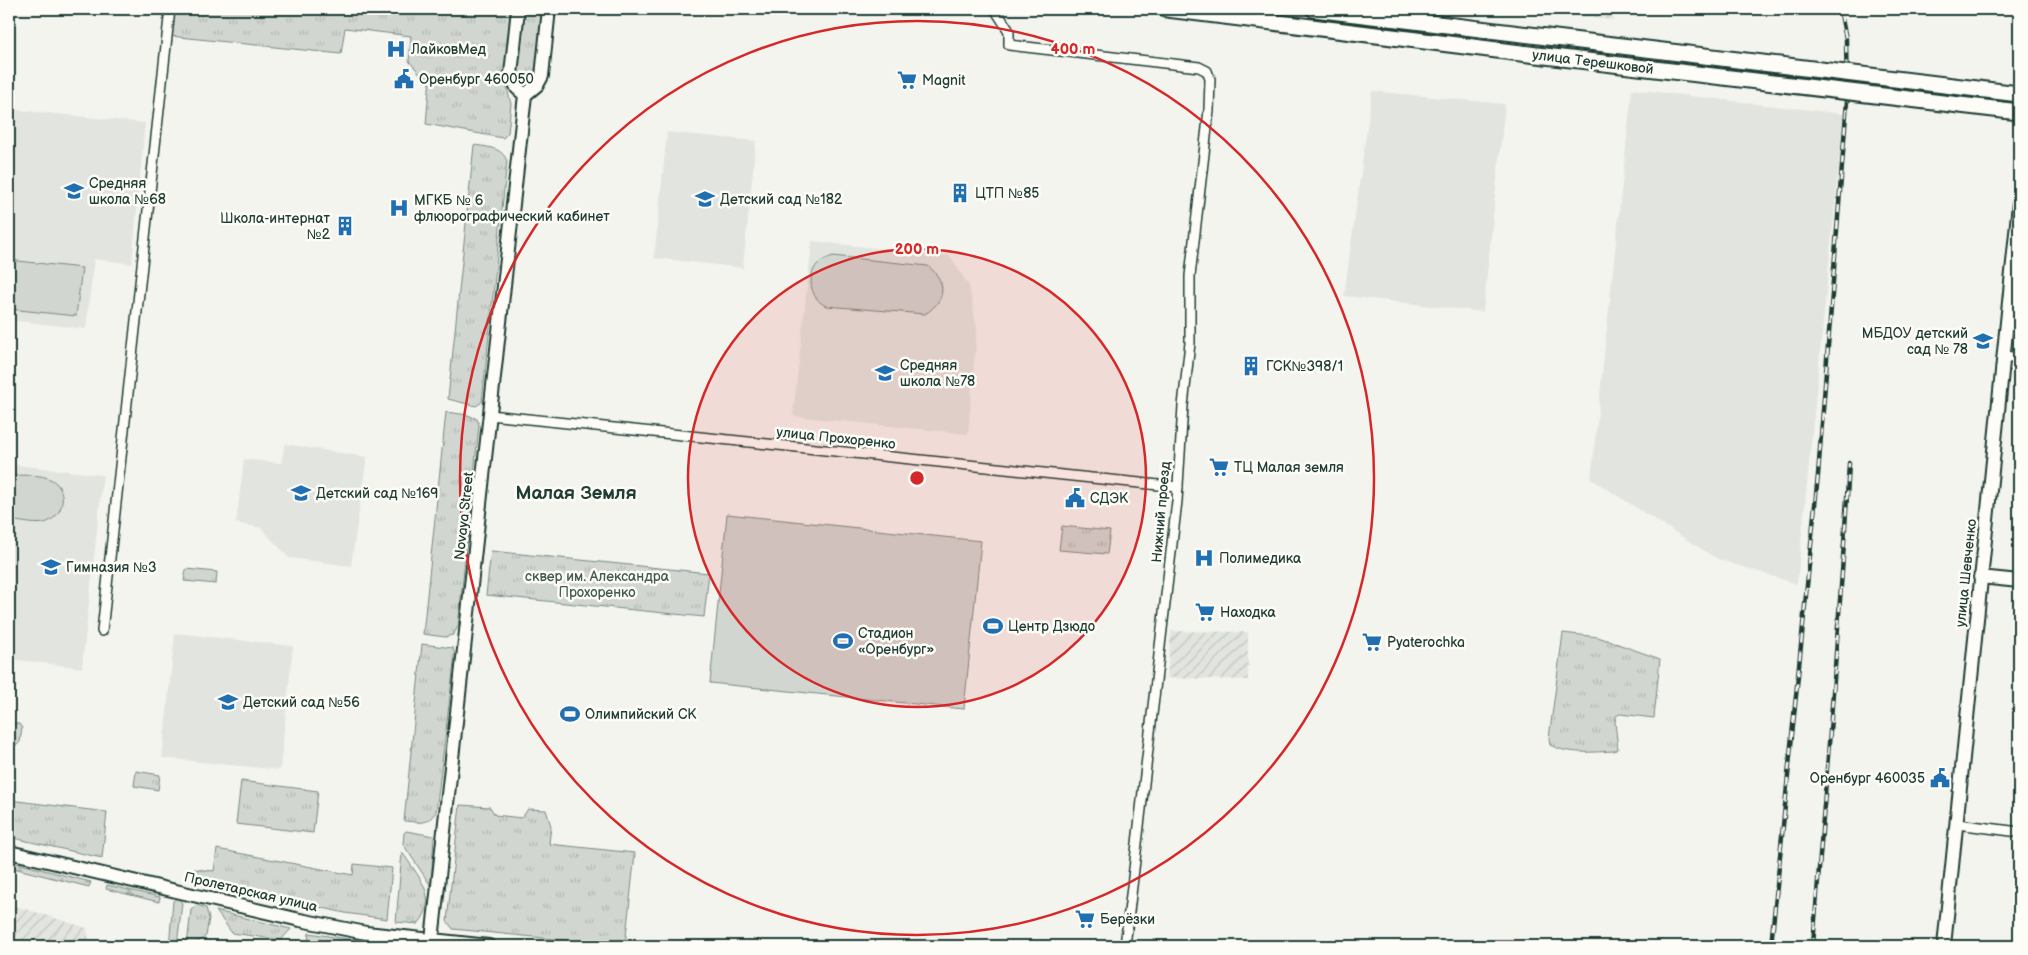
<svg xmlns="http://www.w3.org/2000/svg" width="2028" height="955" font-family="'Balsamiq Sans',sans-serif">
  <defs>
    <pattern id="industrial-furrows" width="10" height="10" patternUnits="userSpaceOnUse" patternTransform="scale(1.25)"><rect width="10" height="10" fill="#e2e5df"/><path d="M-1 1l2-2M0 10L10 0M9 11l2-2" fill="none" stroke="#c1c5c0"/></pattern>
    <pattern id="grass-tufts" width="24" height="20" patternUnits="userSpaceOnUse" patternTransform="scale(1.25)"><rect width="24" height="20" fill="#d1d6d1"/><path d="M3 7l-1-3M5 7V3M7 7l1-3M15 17l-1-3M17 17v-4M19 17l1-3" fill="none" stroke="#b3b9b4"/></pattern>
    <pattern id="forest-firs" width="22" height="20" patternUnits="userSpaceOnUse" patternTransform="scale(1.25)"><rect width="22" height="20" fill="#d1d6d1"/><path d="M5 1l3.5 6h-7zM16 11l3.5 6h-7z" fill="#b3b9b4"/></pattern>
  </defs>
  <rect width="100%" height="100%" fill="#f4f4ef"/>
  <filter id="ink" filterUnits="userSpaceOnUse"><feTurbulence type="fractalNoise" baseFrequency=".02" numOctaves="2"/><feDisplacementMap in="SourceGraphic" scale="10" xChannelSelector="R" yChannelSelector="G"/><feConvolveMatrix kernelMatrix="1 2 1 2 8 2 1 2 1" color-interpolation-filters="sRGB"/></filter>
  <g filter="url(#ink)">
    <g fill="#e2e5df">
      <polygon points="1632,89 1844,114 1797,584 1717,559 1591,479"/>
      <polygon points="1372,91 1505,104 1483,312 1344,296"/>
      <polygon points="9,109 145,123 132,264 94,259 86,329 9,320"/>
      <polygon points="667,132 756,141 743,268 654,258"/>
      <polygon points="812,241 950,256 969,286 977,329 968,434 793,416"/>
      <polygon points="285,444 367,457 351,566 289,558 261,528 236,523 244,459 281,463"/>
      <polygon points="9,464 103,475 82,668 9,659"/>
      <polygon points="175,633 293,646 280,770 162,758"/>
    </g>
    <g fill="url(#industrial-furrows)">
      <polygon points="1520,9 1614,9 1613,20"/>
      <polygon points="1171,631 1248,632 1248,680 1167,678"/>
      <polygon points="9,904 87,928 90,946 9,946"/>
    </g>
    <g fill="url(#grass-tufts)" stroke="#788a82">
      <polygon points="173,9 511,9 504,76 511,104 508,133 503,138 426,124 430,77 422,76 409,61 411,36 345,28 341,54 170,36"/>
      <polygon points="524,9 544,9 536,75 531,80 524,80 519,75 518,70"/>
      <path d="M474,145C487,147 502,147 507,161L482,402L476,406L448,399Z"/>
      <polygon points="446,412 468,415 477,419 479,425 458,627 453,635 445,637 423,634"/>
      <polygon points="1062,526 1110,531 1107,554 1059,550"/>
      <polygon points="491,551 709,573 704,617 486,595"/>
      <polygon points="186,569 217,572 216,584 184,581"/>
      <path d="M1563,633L1598,637L1660,659L1654,718L1620,714L1616,716L1615,722L1618,749L1614,751C1594,752 1569,755 1550,745L1549,738Z"/>
      <path d="M422,644L453,648L455,655L436,812C426,826 419,822 404,821Z"/>
      <polygon points="136,771 160,775 158,790 134,786"/>
      <polygon points="241,781 318,791 313,833 236,824"/>
      <polygon points="9,800 107,812 102,858 9,837"/>
      <polygon points="460,805 490,807 495,815 522,818 528,809 546,810 551,826 549,844 635,853 625,946 453,929 447,921"/>
      <polygon points="406,831 434,836 431,886 403,844 404,833"/>
      <polygon points="217,849 353,875 354,864 392,868 387,919 345,913 193,878 194,869 214,871"/>
      <path d="M402,852C417,875 441,898 418,924L396,922Z"/>
      <polygon points="175,899 180,900 182,903 177,945 169,946 173,901"/>
      <polygon points="197,905 206,908 209,918 206,936 198,942 187,945 191,910"/>
      <polygon points="216,911 291,929 281,940 232,933"/>
      <polygon points="309,933 394,946 311,946 308,942"/>
    </g>
    <g fill="url(#forest-firs)" stroke="#788a82">
      <polygon points="9,861 91,882 89,887 9,867"/>
      <polygon points="107,885 160,897 159,902 106,889"/>
    </g>
    <g fill="#d1d6d1" stroke="#788a82">
      <path d="M833,256L928,266C948,282 946,301 925,314L826,306C813,300 807,283 814,269C818,261 826,259 833,256Z"/>
      <polygon points="9,260 82,268 76,316 9,309"/>
      <path d="M9,475C21,476 41,473 52,480C69,490 64,518 44,523C34,525 19,521 9,520Z"/>
      <polygon points="727,514 981,541 964,709 710,683"/>
      <polygon points="9,723 19,724 22,728 20,742 17,745 9,744"/>
    </g>
    <g fill="none" stroke-linecap="round" stroke-linejoin="round">
      <defs>
        <g id="minor">
          <polyline points="995,9 1009,31 1009,45 1199,67 1207,71 1210,79 1209,110 1190,276 1190,343 1183,406 1177,501 1125,946"/>
          <polyline points="2004,356 2019,358"/>
          <polyline points="490,415 1178,487"/>
          <polyline points="102,631 170,9"/>
          <polyline points="1957,824 2019,832"/>
        </g>
        <g id="secondary">
          <polyline points="518,9 511,74 517,88 525,95"/>
          <polyline points="1980,577 2019,581"/>
          <polyline points="9,852 300,920 366,933 489,946"/>
          <polyline points="432,940 525,95 537,85 542,76 549,9"/>
          <polyline points="1944,946 2019,203"/>
        </g>
        <g id="primary">
          <polyline points="1167,9 1545,56"/>
          <polyline points="1314,9 1547,37"/>
        </g>
      </defs>
      <use href="#minor" stroke="#1f3d34" stroke-width="12"/>
      <use href="#secondary" stroke="#1f3d34" stroke-width="16"/>
      <use href="#primary" stroke="#1f3d34" stroke-width="19"/>
      <use href="#minor" stroke="#fdfcf7" stroke-width="9"/>
      <use href="#secondary" stroke="#fdfcf7" stroke-width="12"/>
      <use href="#primary" stroke="#fdfcf7" stroke-width="15"/>
      <defs>
        <g id="rail">
          <polyline points="1771,946 1818,475 1847,101 1846,39 1840,9"/>
          <path d="M1813,946C1825,785 1840,625 1849,463"/>
        </g>
      </defs>
      <use href="#rail" stroke="#1f3d34" stroke-width="4.5"/>
      <use href="#rail" stroke="#fdfcf7" stroke-width="2.5" stroke-dasharray="8" stroke-linecap="butt"/>
      <defs>
        <g id="primary-bridge">
          <polyline points="1547,37 2019,94"/>
          <polyline points="1545,56 2019,112"/>
        </g>
      </defs>
      <use href="#primary-bridge" stroke="#1f3d34" stroke-width="19" stroke-linecap="butt"/>
      <use href="#primary-bridge" stroke="#fdfcf7" stroke-width="15"/>
    </g>
  </g>
  <circle cx="917" cy="478" r="229" fill="#d62828" fill-opacity=".12"/>
  <g fill="none" stroke="#d62828" stroke-width="2.5">
    <circle cx="917" cy="478" r="229"/>
    <circle cx="917" cy="478" r="457"/>
  </g>
  <defs>
    <symbol id="hospital-bare" viewBox="-9 -9 18 18"><path d="M-5-5h3v3.5h4V-5h3V5h-3V1.5h-4V5h-3Z" fill="#1f6fb2" stroke="#fdfcf7" stroke-width="2.5" paint-order="stroke"/></symbol>
    <symbol id="civic-bare" viewBox="-9 -9 18 18"><path d="M-.6-6.5H3V-4.5H.6V-3L4-1V1h2V6H-6V1h2V-1L-.6-3ZM-1.2 2.5V6h2.4V2.5Z" fill="#1f6fb2" stroke="#fdfcf7" stroke-width="2.5" paint-order="stroke"/></symbol>
    <symbol id="supermarket-bare" viewBox="-9 -9 18 18"><path d="M-6-5.5h2.5l.6 2H6L4.5 2H-2.5L-4.4-4H-6ZM-1.5 3.2a1.3 1.3 0 1 0 .1 0ZM3 3.2a1.3 1.3 0 1 0 .1 0Z" fill="#1f6fb2" stroke="#fdfcf7" stroke-width="2.5" paint-order="stroke"/></symbol>
    <symbol id="school-bare" viewBox="-9 -9 18 18"><path d="M0-5L7-2L0 1L-7-2ZM-4 1L0 2.5L4 1V4Q0 6-4 4Z" fill="#1f6fb2" stroke="#fdfcf7" stroke-width="2.5" paint-order="stroke"/></symbol>
    <symbol id="building-bare" viewBox="-9 -9 18 18"><path d="M-4-6H4V6H1V3H-1V6H-4ZM-2.5-4.3h1.7v1.8h-1.7ZM.8-4.3h1.7v1.8H.8ZM-2.5-1h1.7V.8h-1.7ZM.8-1h1.7V.8H.8Z" fill="#1f6fb2" stroke="#fdfcf7" stroke-width="2.5" paint-order="stroke"/></symbol>
    <symbol id="stadium-bare" viewBox="-9 -9 18 18"><path d="M0-5a6.5 5 0 1 0 0 10a6.5 5 0 1 0 0-10ZM-3.5-1.8h7v3.6h-7Z" fill="#1f6fb2" stroke="#fdfcf7" stroke-width="2.5" paint-order="stroke"/></symbol>
  </defs>
  <g fill-rule="evenodd">
    <use href="#hospital-bare" x="382" y="35" width="28" height="28"/>
    <use href="#civic-bare" x="390" y="65" width="28" height="28"/>
    <use href="#supermarket-bare" x="893" y="66" width="28" height="28"/>
    <use href="#school-bare" x="60" y="177" width="28" height="28"/>
    <use href="#building-bare" x="946" y="179" width="28" height="28"/>
    <use href="#school-bare" x="691" y="185" width="28" height="28"/>
    <use href="#hospital-bare" x="385" y="194" width="28" height="28"/>
    <use href="#building-bare" x="331" y="212" width="28" height="28"/>
    <use href="#school-bare" x="1969" y="327" width="28" height="28"/>
    <use href="#building-bare" x="1237" y="352" width="28" height="28"/>
    <use href="#school-bare" x="871" y="359" width="28" height="28"/>
    <use href="#supermarket-bare" x="1205" y="453" width="28" height="28"/>
    <use href="#school-bare" x="287" y="479" width="28" height="28"/>
    <use href="#civic-bare" x="1061" y="484" width="28" height="28"/>
    <use href="#hospital-bare" x="1190" y="544" width="28" height="28"/>
    <use href="#school-bare" x="37" y="553" width="28" height="28"/>
    <use href="#supermarket-bare" x="1191" y="598" width="28" height="28"/>
    <use href="#stadium-bare" x="979" y="612" width="28" height="28"/>
    <use href="#stadium-bare" x="829" y="627" width="28" height="28"/>
    <use href="#supermarket-bare" x="1358" y="628" width="28" height="28"/>
    <use href="#school-bare" x="214" y="688" width="28" height="28"/>
    <use href="#stadium-bare" x="556" y="700" width="28" height="28"/>
    <use href="#civic-bare" x="1926" y="764" width="28" height="28"/>
    <use href="#supermarket-bare" x="1071" y="905" width="28" height="28"/>
  </g>
  <g text-anchor="middle" dominant-baseline="central" stroke-width="5" stroke-linejoin="round" paint-order="stroke">
    <g font-size="14" fill="#1f3d34" stroke="#fdfcf7" text-anchor="start">
      <text x="411" y="49">ЛайковМед</text>
      <text x="419" y="79">Оренбург 460050</text>
      <text x="922" y="80">Magnit</text>
      <text x="89" y="183">Средняя<tspan x="89" dy="16">школа №68</tspan></text>
      <text x="975" y="193">ЦТП №85</text>
      <text x="720" y="199">Детский сад №182</text>
      <text x="414" y="200">МГКБ № 6<tspan x="414" dy="16">флюорографический кабинет</tspan></text>
      <text x="330" y="218" text-anchor="end">Школа-интернат<tspan x="330" dy="16">№2</tspan></text>
      <text x="1968" y="333" text-anchor="end">МБДОУ детский<tspan x="1968" dy="16">сад № 78</tspan></text>
      <text x="900" y="365">Средняя<tspan x="900" dy="16">школа №78</tspan></text>
      <text x="1266" y="366">ГСК№398/1</text>
      <text x="1234" y="467">ТЦ Малая земля</text>
      <text x="316" y="493">Детский сад №169</text>
      <text x="1090" y="498">СДЭК</text>
      <text x="1219" y="558">Полимедика</text>
      <text x="66" y="567">Гимназия №3</text>
      <text x="1220" y="612">Находка</text>
      <text x="1008" y="626">Центр Дзюдо</text>
      <text x="858" y="633">Стадион<tspan x="858" dy="16">«Оренбург»</tspan></text>
      <text x="1387" y="642">Pyaterochka</text>
      <text x="243" y="702">Детский сад №56</text>
      <text x="585" y="714">Олимпийский СК</text>
      <text x="1925" y="778" text-anchor="end">Оренбург 460035</text>
      <text x="1100" y="919">Берёзки</text>
    </g>
    <g font-size="14" fill="#1f3d34" stroke="#fdfcf7">
      <text transform="translate(1593 62) rotate(7)">улица Терешковой</text>
      <text transform="translate(836 438) rotate(6)">улица Прохоренко</text>
      <text transform="translate(1161 512) rotate(-85)">Нижний проезд</text>
      <text transform="translate(464 516) rotate(-84)">Novaya Street</text>
      <text transform="translate(1966 573) rotate(-84)">улица Шевченко</text>
      <text transform="translate(251 892) rotate(13)">Пролетарская улица</text>
    </g>
    <g font-size="14" fill="#435c53" stroke="#fdfcf7">
      <text x="597" y="576">сквер им. Александра<tspan x="597" dy="16">Прохоренко</tspan></text>
    </g>
    <g font-size="19" font-weight="bold" fill="#1f3d34" stroke="#fdfcf7">
      <text x="576" y="493">Малая Земля</text>
    </g>
  </g>
  <circle cx="917" cy="478" r="8" fill="#d62828" stroke="#fdfcf7" stroke-width="2.5"/>
  <g font-size="15" text-anchor="middle" font-weight="bold" fill="#d62828" stroke="#fdfcf7" stroke-width="5" stroke-linejoin="round" paint-order="stroke">
    <text x="1073" y="54">400 m</text>
    <text x="917" y="254">200 m</text>
  </g>
  <rect width="2028" height="955" fill="none" stroke="#fdfcf7" stroke-width="30"/>
  <rect x="15" y="15" width="1998" height="925" fill="none" stroke="#1f3d34" stroke-width="2" filter="url(#ink)"/>
</svg>
